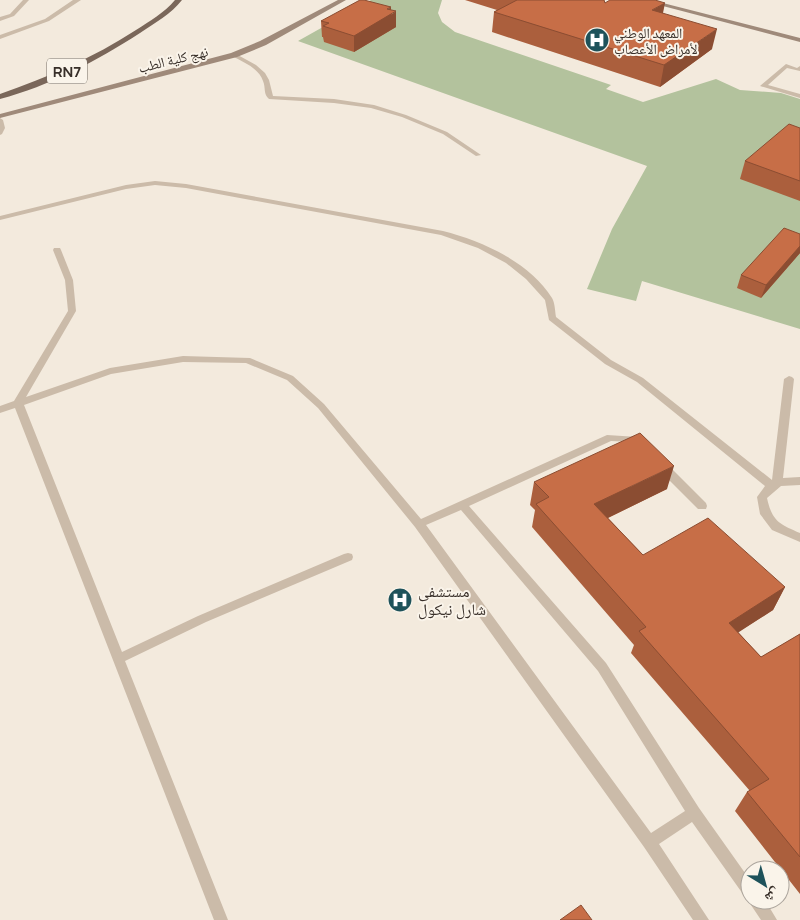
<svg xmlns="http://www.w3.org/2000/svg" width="800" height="920" font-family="Manrope,'Noto Naskh Arabic',sans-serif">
  <rect width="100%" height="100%" fill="#f3eadd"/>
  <polygon fill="#b3c29d" points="371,0 442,0 438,13 442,22 455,32 611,85 606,89 643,102 716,79 740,90 781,93 800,99 800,329 642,281 636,301 587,289 612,229 647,166 298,41"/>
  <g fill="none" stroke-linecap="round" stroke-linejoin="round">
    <g fill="#cbbba9" fill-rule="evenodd">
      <polygon points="23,0 29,0 14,16 0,21 0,17 10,14"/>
      <path d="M232,54H236L256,65L265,73L269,80L273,96L334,99L374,105L406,115L447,132L481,155L476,156L443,134L402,117L371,108L334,103L269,99C263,94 266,88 263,81C259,68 243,62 232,56Z"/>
      <polygon points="786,64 797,68 800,66 800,71 787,68 768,85 800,94 800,98 760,86"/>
      <polygon points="0,118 3,120 5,128 2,134 0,135"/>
      <path d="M155,181L186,184L443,231C482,241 530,262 552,298C555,303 555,311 556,317L611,360L643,378L772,480L784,379L789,376L792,377L794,379L783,478L800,477V485L781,486L767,498C772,521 779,524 800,533V542L772,530L760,514L757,497L765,486L637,382L605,364L549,320L545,300L526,279L506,263L478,248L441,235L186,188L155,185L126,189L0,220V216L126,185Z"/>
      <path d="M54,248H60L61,250L73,280L76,311L26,397L110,368L183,356L250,358L293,376L324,404L421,519L607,435L638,437L644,444L642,447H636L632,442L611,441L469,506L606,663L699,808L750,880V900H765L777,920H761L751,905L749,899L745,897L692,822L659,844L709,920H693L644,847L415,527L318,408L287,380L246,363L183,362L111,374L24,405L122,652L198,616L344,554L348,553L352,554L353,557L352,560L206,622L125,661L228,920H214L15,408L0,413V406L14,401L68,311L65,280L53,250ZM461,510L598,671L685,811L651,833L426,525Z"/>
      <polygon points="662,462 666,463 706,503 707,506 706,509 698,509 658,469 657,466"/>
    </g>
    <polygon fill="#cbbba9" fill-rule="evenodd" points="73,0 81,0 49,21 0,39 0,35 45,19"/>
    <g fill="#9f8a7a" fill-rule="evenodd">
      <polygon points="338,0 346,0 266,45 237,57 0,118 0,114 231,53 260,41"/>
      <polygon points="640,0 651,0 800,38 800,42"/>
    </g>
    <path fill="#7a675a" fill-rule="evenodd" d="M175,0H182C171,14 155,23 140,33C97,61 49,86 0,99V94C48,77 93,58 136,30C150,21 164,13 175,0Z"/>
  </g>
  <g fill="#ab5f3d">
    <polygon points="465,0 604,0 605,3 663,13 712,49 660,87 492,32 494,12 497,10"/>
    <polygon points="391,10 396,27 354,52 324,42 323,37 322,37 321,21"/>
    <polygon points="800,128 800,201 740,179 745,161"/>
    <polygon points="800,234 800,253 761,298 737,288 741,275"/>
    <polygon points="534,482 667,489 608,518 643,555 785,587 773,610 738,632 761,657 800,634 800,894 735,811 747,792 750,791 631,653 634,645 532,527 535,510 530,505"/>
  </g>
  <g fill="#8b4d32">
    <polygon points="665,3 661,23 652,10"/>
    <polygon points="391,7 391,15 396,11 396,27 354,52 354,36"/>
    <polygon points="717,29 712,49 660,87 664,65"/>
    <polygon points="800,246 800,253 761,298 766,285"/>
    <polygon points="674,466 667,489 589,527 594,504"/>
    <polygon points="785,587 773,610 719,645 729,623"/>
  </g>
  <g fill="#c76e47" stroke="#8b4d32">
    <polygon points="360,0 364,0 391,7 387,9 396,11 354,36 323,26 329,23 321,21"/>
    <polygon points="517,0 604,0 605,3 610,0 655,0 665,3 652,10 717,29 664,65 494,12"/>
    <polygon points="789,124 800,128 800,181 745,161"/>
    <polygon points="784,228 800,234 800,246 766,285 741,275"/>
    <polygon points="640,433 674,466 594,504 643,555 708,518 785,587 729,623 761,657 800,634 800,857 747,792 769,779 639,631 646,627 536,504 549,497 534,482"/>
    <polygon points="581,905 592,920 560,920"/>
  </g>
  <defs>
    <symbol id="hospital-disc" viewBox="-11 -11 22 22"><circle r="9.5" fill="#1e525a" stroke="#faf4ea"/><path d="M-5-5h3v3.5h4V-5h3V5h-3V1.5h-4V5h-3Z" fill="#fff"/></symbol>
  </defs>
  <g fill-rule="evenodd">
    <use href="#hospital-disc" x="583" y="26" width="28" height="28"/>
    <use href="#hospital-disc" x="386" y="586" width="28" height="28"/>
  </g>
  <g text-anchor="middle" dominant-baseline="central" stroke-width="4" stroke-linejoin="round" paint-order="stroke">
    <g font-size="14" fill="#382f29" stroke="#faf4ea" text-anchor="start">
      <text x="614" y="32">المعهد الوطني<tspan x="614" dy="16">لأمراض الأعصاب</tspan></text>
    </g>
    <g font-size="14" fill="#382f29" stroke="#faf4ea">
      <text transform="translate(173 59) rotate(-14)">نهج كلية الطب</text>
    </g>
    <rect fill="#faf4ea" stroke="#726a63" stroke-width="1" x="47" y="58.5" width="40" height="25" rx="4"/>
    <g font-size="15" font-weight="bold" fill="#382f29">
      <text x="67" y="71">RN7</text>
    </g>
    <g font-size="16" fill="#382f29" stroke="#faf4ea" text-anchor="start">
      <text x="418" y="591">مستشفى<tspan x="418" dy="18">شارل نيكول</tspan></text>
    </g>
  </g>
  <g transform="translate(765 885) rotate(143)"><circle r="24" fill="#faf4ea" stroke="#aca59d"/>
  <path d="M0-4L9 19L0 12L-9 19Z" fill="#1e525a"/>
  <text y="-8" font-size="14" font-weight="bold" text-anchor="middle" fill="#382f29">ش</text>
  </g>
</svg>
